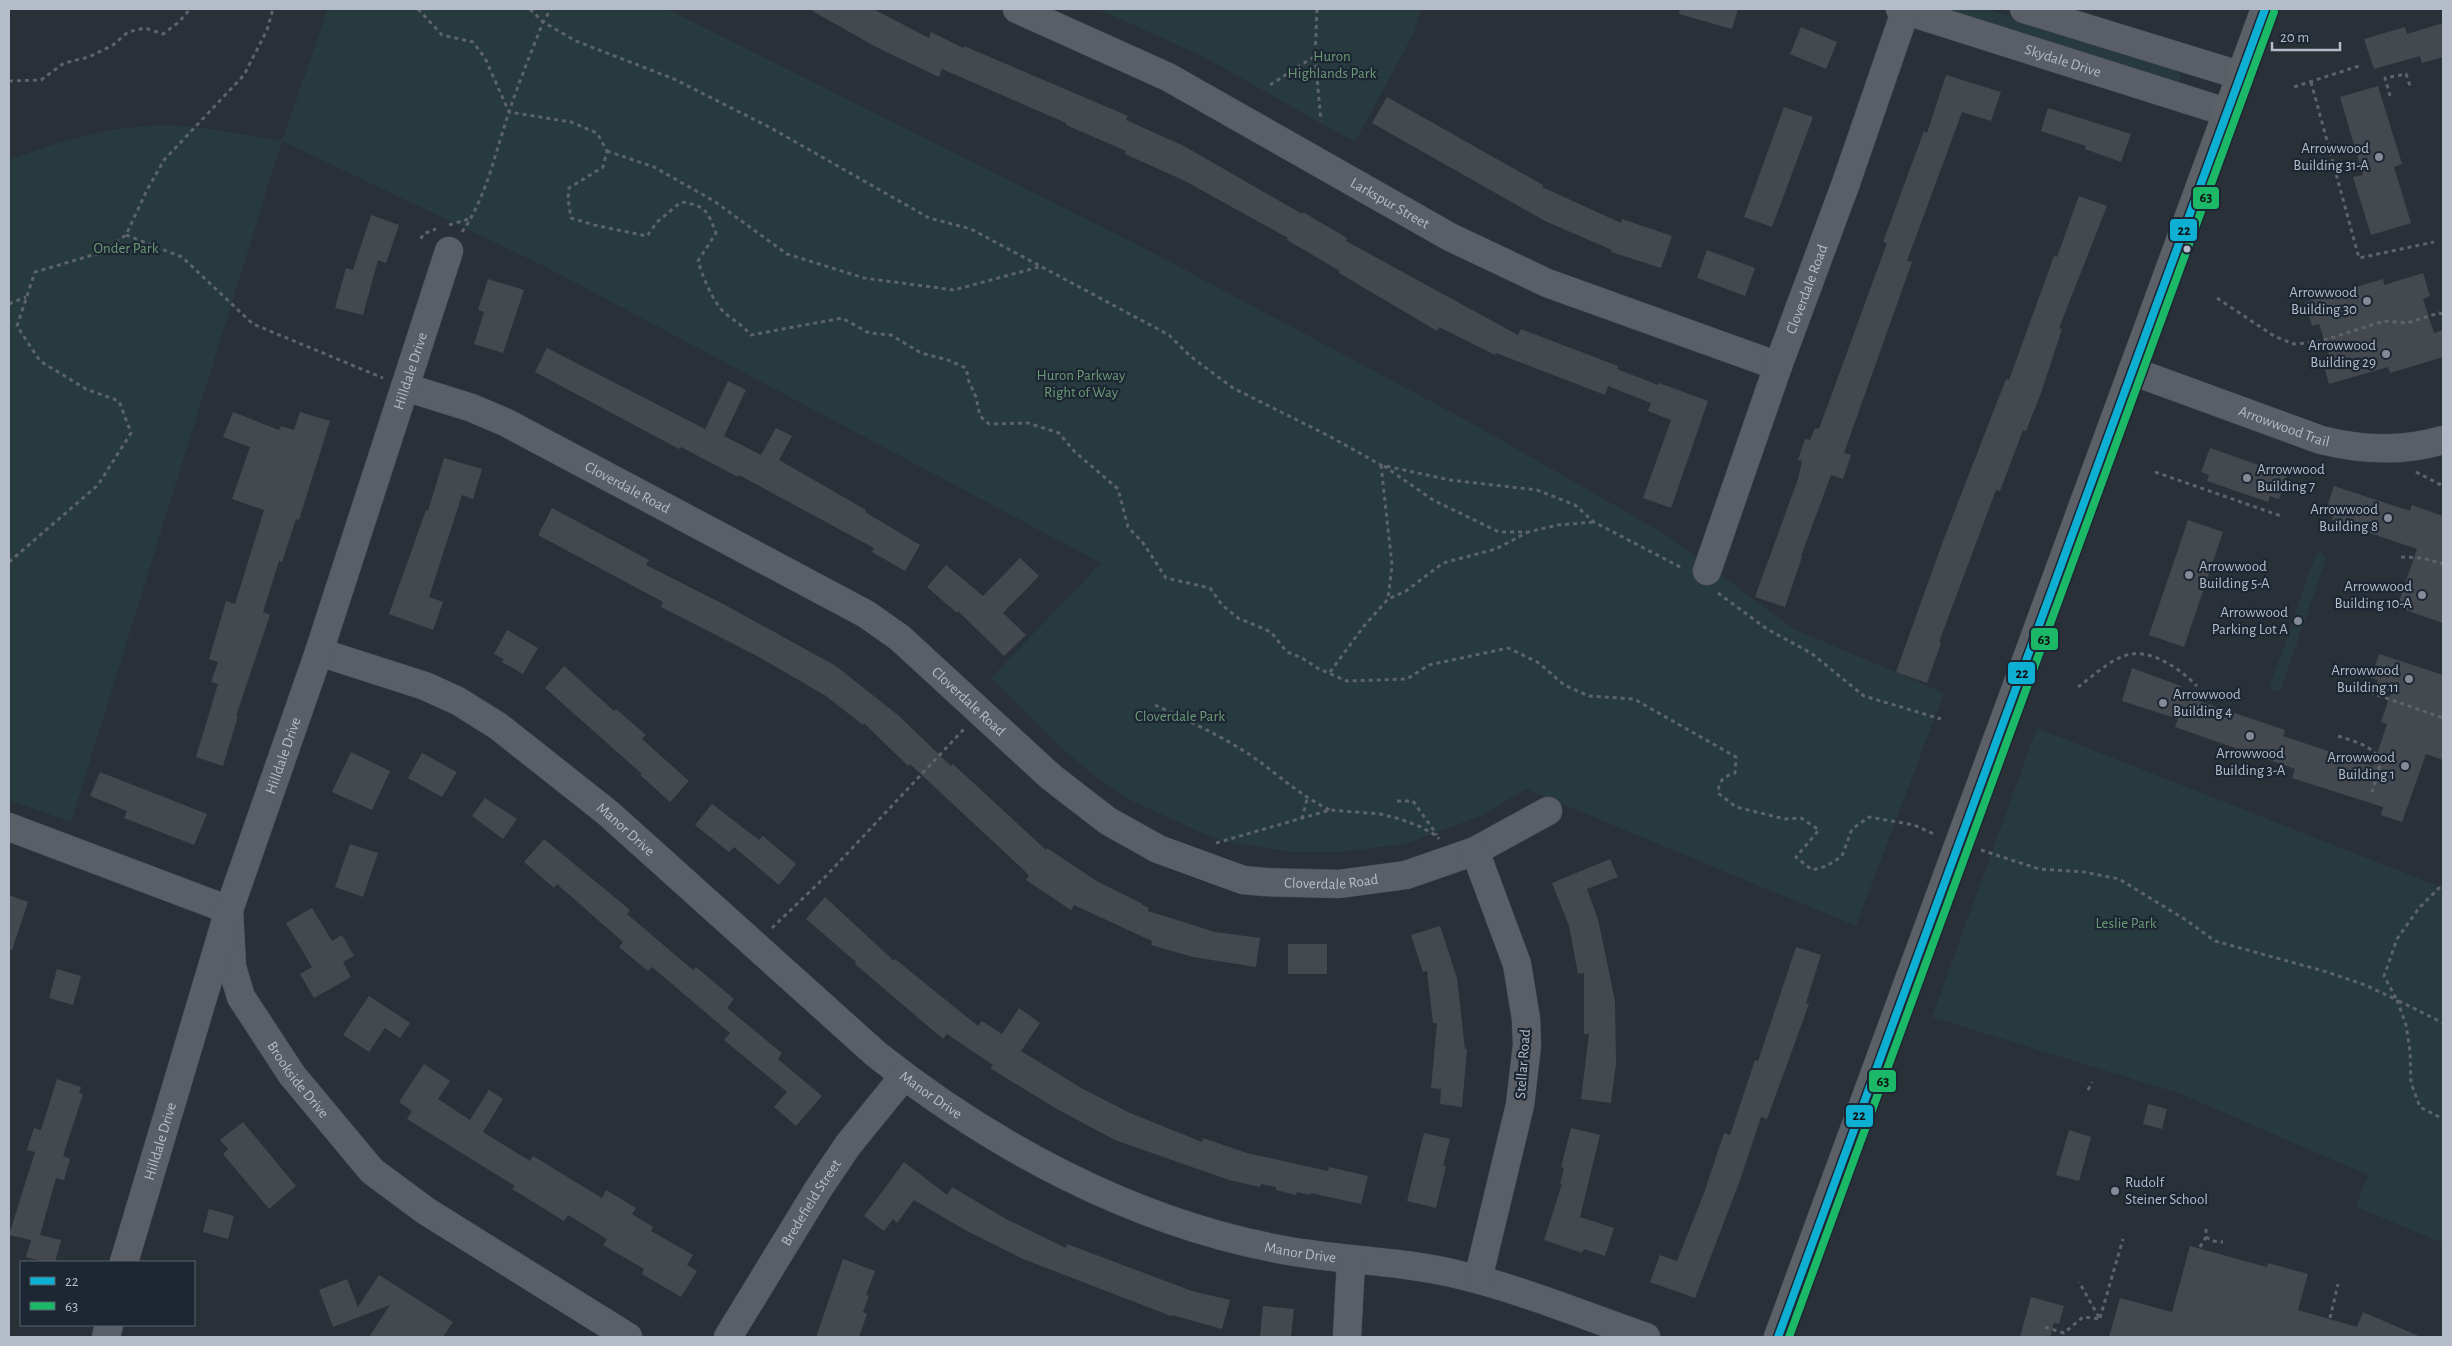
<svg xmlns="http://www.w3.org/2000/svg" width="2452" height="1346" font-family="'Alegreya Sans',sans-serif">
  <rect width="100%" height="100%" fill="#2a3038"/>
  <g fill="#273a3e">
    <path d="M328,9H667L1144,248L1477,426L1668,536L1794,629L1944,693L1856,926L1526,789L1481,816L1404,844L1340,852H1291L1220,841L1128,799L1090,772L1060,747L991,678L1101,563L544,266L282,141L71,822L9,800V160C62,140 122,122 180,126C214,128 248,136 282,141Z"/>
    <polygon points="1098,9 1421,9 1414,33 1355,142 1202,56"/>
    <polygon points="1944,9 1987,9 2170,66 2180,73 2181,78 2177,83"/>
    <polygon points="2322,552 2326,558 2281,690 2273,691 2270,686 2316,554"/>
    <polygon points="2037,728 2443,888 2443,1243 2356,1207 2368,1175 2181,1094 1932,1017"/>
  </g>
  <g fill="#444950">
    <polygon points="809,9 873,9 929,38 931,32 963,48 964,46 1079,95 1128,116 1126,120 1184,146 1302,214 1303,212 1347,238 1346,241 1518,335 1521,329 1618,366 1617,369 1658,385 1659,383 1708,401 1671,508 1643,498 1671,420 1648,411 1651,403 1608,386 1605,395 1496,353 1495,355 1439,327 1437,331 1339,273 1340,271 1287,240 1288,238 1185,181 1125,154 1126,151 1066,125 1066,123 942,69 939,77 876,47"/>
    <polygon points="1680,9 1738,9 1732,29 1679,14"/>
    <polygon points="2443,23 2443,57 2422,63 2420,56 2374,69 2364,39 2405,27 2407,34"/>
    <polygon points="1801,27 1837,42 1826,69 1790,54"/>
    <polygon points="1946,75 2001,92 1991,121 1962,112 1907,261 1912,262 1844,453 1851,455 1843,479 1831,475 1801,556 1802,557 1785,607 1755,597 1798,479 1802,461 1798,460 1805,439 1810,440 1815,428 1819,429 1887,243 1883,242 1924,131 1927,133"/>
    <polygon points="2378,86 2402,164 2394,167 2411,223 2371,235 2353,177 2363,175 2340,97"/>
    <polygon points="1387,97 1543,185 1542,187 1621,223 1622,219 1672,236 1661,268 1611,252 1612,250 1545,221 1372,123"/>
    <polygon points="1784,107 1813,117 1772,227 1744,217"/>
    <polygon points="2048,108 2131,134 2121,162 2085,149 2086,146 2041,131"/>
    <polygon points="2079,196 2107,206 2059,328 2062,329 2041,393 2026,431 2023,430 2000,491 1996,490 1939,642 1941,643 1927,683 1896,672 1943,541 2006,379 2009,380 2054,256 2057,257"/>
    <polygon points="371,215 399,225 386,263 378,260 363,315 335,308 346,268 353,270"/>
    <polygon points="1707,250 1755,268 1745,296 1697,278"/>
    <polygon points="2423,273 2430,296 2423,299 2434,333 2443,330 2443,357 2390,373 2388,367 2329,384 2322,360 2330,358 2319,324 2312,326 2305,302 2383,279 2384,285"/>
    <polygon points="488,279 524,290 503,353 474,344 484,312 478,310"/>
    <polygon points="547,348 705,429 728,381 746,390 724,436 761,455 776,428 792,436 779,460 866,510 865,512 920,545 905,571 872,552 874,548 739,475 738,477 681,447 679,449 535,372"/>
    <polygon points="233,412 279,430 281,426 294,430 300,412 330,421 299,520 296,519 282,562 279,561 263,612 270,615 236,716 238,716 223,766 196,757 218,684 211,682 218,662 209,659 226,601 235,604 264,510 232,499 250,447 223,437"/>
    <polygon points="2210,448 2287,475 2279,499 2270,496 2268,502 2207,481 2209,475 2201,472"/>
    <polygon points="444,458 482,469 473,499 462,495 429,597 443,602 433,630 389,614 426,510 428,511"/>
    <polygon points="2334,486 2410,511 2412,505 2443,516 2443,623 2397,607 2417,549 2332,520 2334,513 2326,510"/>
    <polygon points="552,508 649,560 646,565 725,605 836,666 899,716 951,766 953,764 1046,850 1047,848 1098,882 1141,903 1141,904 1149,908 1148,911 1215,932 1260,938 1256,967 1193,957 1151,945 1152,941 1074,905 1071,910 1026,880 1029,875 910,764 908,766 864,723 863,725 826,696 759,657 661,607 663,602 538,535"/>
    <polygon points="2188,520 2223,532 2184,647 2149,635"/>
    <polygon points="1020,558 1039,576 1003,613 1026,635 1004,656 958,611 957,613 927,587 946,565 983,596"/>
    <polygon points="507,630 538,648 523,674 502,662 504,659 494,654"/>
    <polygon points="2379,654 2443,675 2443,760 2426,754 2402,822 2381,815 2383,807 2292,778 2295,769 2175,727 2178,719 2122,701 2132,668 2181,686 2178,694 2285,730 2283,736 2373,766 2387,724 2381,722 2391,692 2376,687 2378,680 2371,678"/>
    <polygon points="564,666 614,711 616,709 646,735 642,739 689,781 670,802 640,775 642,774 545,688"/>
    <polygon points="351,752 390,771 372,810 332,792"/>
    <polygon points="422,753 457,772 442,797 408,778"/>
    <polygon points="100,772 207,814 194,845 124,818 127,811 90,796"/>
    <polygon points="485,798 517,819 503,839 472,816"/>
    <polygon points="712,804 759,840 763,836 796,864 779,885 734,847 729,852 695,825"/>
    <polygon points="544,839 630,910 627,914 693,970 696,967 734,999 727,1008 782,1053 778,1059 822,1096 796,1126 774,1107 787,1092 724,1040 730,1033 652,967 648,971 619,947 623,942 557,884 554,888 524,862"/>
    <polygon points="350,844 378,853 363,897 335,887"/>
    <polygon points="1610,859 1618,877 1587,889 1598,919 1615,1001 1616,1063 1611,1103 1581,1099 1589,1034 1584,1034 1584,973 1578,974 1569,926 1552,883"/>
    <polygon points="9,895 28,902 12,950 9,949"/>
    <polygon points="825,897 894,961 895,959 978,1026 982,1021 1002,1034 1019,1008 1040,1023 1021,1051 1083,1089 1130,1113 1202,1142 1203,1138 1247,1153 1328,1171 1329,1167 1368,1176 1361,1204 1311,1193 1311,1195 1297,1192 1296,1195 1276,1190 1276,1187 1261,1184 1260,1187 1229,1180 1115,1140 1057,1109 990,1068 993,1065 947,1034 943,1039 855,964 856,962 806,919"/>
    <polygon points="312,908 332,941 342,935 354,956 343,962 351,977 314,998 300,974 312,967 286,923"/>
    <polygon points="1440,926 1457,978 1465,1049 1467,1049 1462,1107 1440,1104 1441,1089 1431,1088 1437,1023 1433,1023 1427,971 1423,972 1411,935"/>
    <rect x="1288" y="944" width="39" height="30"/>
    <polygon points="1796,947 1821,955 1806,1003 1809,1004 1767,1119 1761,1117 1740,1180 1695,1298 1650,1282 1660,1255 1677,1261 1704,1193 1724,1133 1730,1135 1755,1060 1758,1061"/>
    <polygon points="57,969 81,976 73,1005 49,998"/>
    <polygon points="369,996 410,1023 400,1038 385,1028 369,1052 343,1035"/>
    <polygon points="424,1064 450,1081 438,1099 470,1120 489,1090 503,1099 483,1132 530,1161 533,1156 602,1198 606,1190 636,1208 632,1214 653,1227 651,1231 693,1255 687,1265 697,1271 681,1297 642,1274 644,1269 603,1245 607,1239 568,1215 564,1221 512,1189 515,1186 407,1119 412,1111 399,1102"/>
    <polygon points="57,1079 81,1087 79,1093 83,1094 63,1156 70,1159 64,1180 56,1178 40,1235 61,1240 55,1262 45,1262 26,1257 31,1240 9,1235 35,1152 27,1150 34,1128 41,1130"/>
    <polygon points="2148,1104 2167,1109 2162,1129 2143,1124"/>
    <polygon points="243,1122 296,1186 269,1209 223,1154 228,1149 220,1140"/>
    <polygon points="1571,1128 1600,1135 1580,1217 1614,1228 1605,1256 1584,1249 1582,1253 1544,1240 1562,1184 1560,1184 1564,1168 1561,1167"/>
    <polygon points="2069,1130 2091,1137 2079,1181 2056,1175"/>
    <polygon points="1424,1133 1450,1139 1443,1166 1446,1166 1436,1208 1407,1201"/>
    <polygon points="904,1162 947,1195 952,1187 1006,1219 1066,1248 1067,1244 1192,1291 1230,1300 1222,1329 1172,1315 1171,1316 1023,1259 965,1230 914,1200 897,1223 893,1219 884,1231 864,1216"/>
    <polygon points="209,1209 234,1216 228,1239 203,1232"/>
    <polygon points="2190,1246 2267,1267 2268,1263 2308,1274 2298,1310 2357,1327 2363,1312 2421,1337 2109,1337 2120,1298 2172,1312"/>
    <polygon points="843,1259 875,1271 866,1295 869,1296 863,1312 867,1314 859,1337 816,1337"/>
    <polygon points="379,1275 453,1322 443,1337 369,1337 390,1305 333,1327 319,1290 347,1279 358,1307"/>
    <polygon points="2031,1297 2064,1306 2059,1324 2054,1323 2050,1337 2020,1337"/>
    <polygon points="1263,1306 1294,1309 1291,1337 1260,1337"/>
  </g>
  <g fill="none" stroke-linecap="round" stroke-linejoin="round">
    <defs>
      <g id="minor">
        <path id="s1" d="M1017,9L1168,77L1450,237L1547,283L1778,366"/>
        <path id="s2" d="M1900,9L2226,112"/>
        <polyline points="2024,9 2239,75"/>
        <path id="s3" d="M2132,371L2321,440C2361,450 2403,452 2443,440"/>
        <path id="s4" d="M405,387L472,408L507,423L866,614L900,638L1051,777L1108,821L1158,849L1243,880L1265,882L1339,884L1406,875L1475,851L1548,811"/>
        <path id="s5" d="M1707,571L1778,366L1846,183L1906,9"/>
        <path id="s6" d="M319,652L425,686L458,701L498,726L608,813L876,1054C992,1146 1131,1221 1278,1249C1338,1261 1400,1260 1460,1275C1523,1290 1585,1316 1646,1337"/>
        <path id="s7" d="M9,827L229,910L232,967L241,997L292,1075L372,1171L426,1211L628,1337"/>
        <polyline points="1475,851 1517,964 1526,1019 1527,1045 1520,1105 1478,1279"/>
        <path id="s8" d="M124,1262L229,910L319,652L449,251"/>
        <polyline points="106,1337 109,1325"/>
        <path id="s9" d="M728,1337L819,1188L848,1145L904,1076"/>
        <polyline points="1347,1337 1351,1261"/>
      </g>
      <polyline id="major" points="1778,1337 2265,9"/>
    </defs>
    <use href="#minor" stroke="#484c53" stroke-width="29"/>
    <use href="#major" stroke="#484c55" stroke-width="29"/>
    <g stroke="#5d636a" stroke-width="3" stroke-dasharray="4 4" stroke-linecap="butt">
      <path d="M418,9L442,35L473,42L485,58L509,112L571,122L597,133L607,151L603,167L569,188L568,199L571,218L594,225L647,236L657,222L681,202C706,206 707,210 716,233L698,261C702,275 714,305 726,314C735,321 743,326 751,335L842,318L869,333L891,335L921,353L948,360L966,368L969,382L976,397L980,416L989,424L1028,423L1059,433L1074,451L1118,489L1128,527L1143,543L1166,578L1210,588L1222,605L1238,618L1271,632L1287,652L1302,658L1319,669L1347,681L1407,679L1429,665L1508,648L1539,663L1564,685L1589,696L1634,699L1736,757L1735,773C1723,777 1719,780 1718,793L1736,807L1785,819L1801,818L1819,830L1796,857L1812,870L1827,866L1842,856L1852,829L1869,817L1914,825L1936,835"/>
      <polyline points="530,9 543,22 576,41 674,79 771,128 929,218 971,229 1169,335 1190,356 1233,388 1329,436 1381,465 1450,480 1537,490 1575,505 1594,522 1682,568"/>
      <polyline points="1317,9 1315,56 1321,121"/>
      <polyline points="9,81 41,80 64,63 89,57 113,45 128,32 145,28 163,34 179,22 190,9"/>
      <polyline points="2311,82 2359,258 2434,242"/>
      <polyline points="1270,85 1315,56"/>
      <polyline points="2294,87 2362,65"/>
      <polyline points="2390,96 2385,78 2406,74 2411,89"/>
      <polyline points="607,151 654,167 714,201 787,254 864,278 954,290 1039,267"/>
      <polyline points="449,225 472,218"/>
      <path d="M462,232C486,198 495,154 508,115C518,84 531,53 543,22L551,9"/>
      <polyline points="126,235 182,257 253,324 383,378"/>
      <polyline points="421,239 423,234 436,229"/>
      <polyline points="2217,298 2274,336 2294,344 2318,342 2384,321 2407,323 2439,313 2443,314"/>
      <polyline points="9,304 26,297"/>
      <polyline points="1381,465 1392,565 1388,599"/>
      <polyline points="1384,466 1433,500 1499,532 1528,532 1558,525 1594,522"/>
      <polyline points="2155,472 2281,516"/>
      <polyline points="2416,472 2443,486"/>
      <polyline points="2401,557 2423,558 2443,564"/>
      <polyline points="9,562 98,485 131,433 119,401 86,389 40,361 17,326 35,272 103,252 126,235 147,190 164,160 244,75 267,30 273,9"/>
      <polyline points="1718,593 1767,629 1811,653 1864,696 1941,719"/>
      <polyline points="1330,672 1364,626 1388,599 1406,591 1443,563 1496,549 1528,532"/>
      <path d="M2078,687C2092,677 2107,662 2124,656C2149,646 2180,669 2197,686"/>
      <polyline points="2355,687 2443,718"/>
      <path d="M1155,705C1186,720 1218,734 1247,753C1276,772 1298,795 1330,810"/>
      <path d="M2338,736C2355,742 2373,745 2381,762L2372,792"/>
      <polyline points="1397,801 1413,801 1437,835"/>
      <polyline points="1302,819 1307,799"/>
      <polyline points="1216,843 1330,810 1380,814 1400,819 1421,827 1437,836 1439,839"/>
      <polyline points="1981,850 2039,869 2084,872 2119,879 2186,920 2215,941 2327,972 2365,985 2397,1000 2406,1025 2410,1051 2411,1083 2420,1107 2443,1119"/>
      <polyline points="2440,887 2419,908 2397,939 2384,976 2397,1000 2443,1023"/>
      <polyline points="772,928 826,876 964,729"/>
      <polyline points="2088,1090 2092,1082"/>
      <polyline points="2206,1237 2212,1241 2223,1242"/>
      <polyline points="2200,1247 2206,1237 2206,1226"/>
      <polyline points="2100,1318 2123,1239"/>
      <polyline points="2330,1318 2338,1284"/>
      <polyline points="2045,1327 2064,1333 2083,1317 2100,1319 2079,1282"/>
    </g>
    <use href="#minor" stroke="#5a5e66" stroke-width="28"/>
    <use href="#major" stroke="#5c6168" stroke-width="28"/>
    <defs>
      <polyline id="bus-1" points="1778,1337 2265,9"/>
      <polyline id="bus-2" points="1789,1337 2274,12"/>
    </defs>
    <use href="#bus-1" stroke="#1d2633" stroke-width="11"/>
    <use href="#bus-2" stroke="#1d2633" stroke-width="11"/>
    <use href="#bus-1" stroke="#0dafd3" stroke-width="8"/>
    <use href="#bus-2" stroke="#1ab867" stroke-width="8"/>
  </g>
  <g fill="#848b96" stroke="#1d2633" stroke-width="2">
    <circle cx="2379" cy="157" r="5"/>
    <circle cx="2367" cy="301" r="5"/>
    <circle cx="2386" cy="354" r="5"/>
    <circle cx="2247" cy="478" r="5"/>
    <circle cx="2388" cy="518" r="5"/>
    <circle cx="2189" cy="575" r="5"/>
    <circle cx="2422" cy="595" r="5"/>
    <circle cx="2298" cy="621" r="5"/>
    <circle cx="2409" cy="679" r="5"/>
    <circle cx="2163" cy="703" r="5"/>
    <circle cx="2250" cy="736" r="5"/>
    <circle cx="2405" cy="766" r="5"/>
    <circle cx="2115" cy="1191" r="5"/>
  </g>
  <circle fill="#b4bcc9" stroke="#1d2633" stroke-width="2" cx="2187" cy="249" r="4.5"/>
  <g text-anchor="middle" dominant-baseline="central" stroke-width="4.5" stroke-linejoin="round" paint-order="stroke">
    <g font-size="15" fill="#6b9a76" stroke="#1d2633">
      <text x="1332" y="56">Huron<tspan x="1332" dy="17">Highlands Park</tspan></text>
      <text x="126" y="248">Onder Park</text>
      <text x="1081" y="375">Huron Parkway<tspan x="1081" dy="17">Right of Way</tspan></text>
      <text x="1180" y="716">Cloverdale Park</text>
      <text x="2126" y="923">Leslie Park</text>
    </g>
    <g font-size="15" fill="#b4bcc9" stroke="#1d2633">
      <text stroke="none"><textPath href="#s2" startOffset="171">Skydale Drive</textPath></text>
      <text stroke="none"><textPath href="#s1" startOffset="421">Larkspur Street</textPath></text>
      <text stroke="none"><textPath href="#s5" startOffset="299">Cloverdale Road</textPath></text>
      <text stroke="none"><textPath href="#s8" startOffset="936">Hilldale Drive</textPath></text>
      <text stroke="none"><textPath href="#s3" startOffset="162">Arrowwood Trail</textPath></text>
      <text stroke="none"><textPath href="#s4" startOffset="245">Cloverdale Road</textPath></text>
      <text stroke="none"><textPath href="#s4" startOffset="650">Cloverdale Road</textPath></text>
      <text stroke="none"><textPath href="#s8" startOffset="531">Hilldale Drive</textPath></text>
      <text stroke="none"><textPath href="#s6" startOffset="359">Manor Drive</textPath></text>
      <text stroke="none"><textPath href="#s4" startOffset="1070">Cloverdale Road</textPath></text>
      <text transform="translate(1523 1064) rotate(-86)">Stellar Road</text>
      <text stroke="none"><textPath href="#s7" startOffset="424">Brookside Drive</textPath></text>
      <text stroke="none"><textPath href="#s6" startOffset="764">Manor Drive</textPath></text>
      <text stroke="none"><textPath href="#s8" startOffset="126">Hilldale Drive</textPath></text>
      <text stroke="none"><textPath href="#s9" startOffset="158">Bredefield Street</textPath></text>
      <text stroke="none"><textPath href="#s6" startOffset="1169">Manor Drive</textPath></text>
    </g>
    <g font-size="15" fill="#b4bcc9" stroke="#1d2633" text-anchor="end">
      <text x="2369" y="148">Arrowwood<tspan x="2369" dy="17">Building 31-A</tspan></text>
      <text x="2357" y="292">Arrowwood<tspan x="2357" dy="17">Building 30</tspan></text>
      <text x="2376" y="345">Arrowwood<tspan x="2376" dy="17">Building 29</tspan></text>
      <text x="2257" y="469" text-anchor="start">Arrowwood<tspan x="2257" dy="17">Building 7</tspan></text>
      <text x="2378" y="509">Arrowwood<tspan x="2378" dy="17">Building 8</tspan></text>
      <text x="2199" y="566" text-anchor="start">Arrowwood<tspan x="2199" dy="17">Building 5-A</tspan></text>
      <text x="2412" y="586">Arrowwood<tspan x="2412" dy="17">Building 10-A</tspan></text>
      <text x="2288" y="612">Arrowwood<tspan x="2288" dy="17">Parking Lot A</tspan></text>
      <text x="2399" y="670">Arrowwood<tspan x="2399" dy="17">Building 11</tspan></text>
      <text x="2173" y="694" text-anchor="start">Arrowwood<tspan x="2173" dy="17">Building 4</tspan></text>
      <text x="2250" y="753" text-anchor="middle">Arrowwood<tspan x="2250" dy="17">Building 3-A</tspan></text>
      <text x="2395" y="757">Arrowwood<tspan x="2395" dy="17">Building 1</tspan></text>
      <text x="2125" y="1182" text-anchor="start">Rudolf<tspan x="2125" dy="17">Steiner School</tspan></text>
    </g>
  </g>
  <g stroke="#1d2633" stroke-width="2">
    <rect x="2192" y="186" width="28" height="24" rx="5" fill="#1ab867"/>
    <rect x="2169" y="218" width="29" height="24" rx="5" fill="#0dafd3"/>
    <rect x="2030" y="627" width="29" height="24" rx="5" fill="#1ab867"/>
    <rect x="2007" y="661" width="29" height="24" rx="5" fill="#0dafd3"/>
    <rect x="1868" y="1069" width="29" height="24" rx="5" fill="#1ab867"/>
    <rect x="1845" y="1104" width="29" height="24" rx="5" fill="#0dafd3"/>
  </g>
  <g font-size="14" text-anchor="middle" font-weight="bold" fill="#111">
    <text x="2206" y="202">63</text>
    <text x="2184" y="235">22</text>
    <text x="2044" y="644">63</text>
    <text x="2022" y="678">22</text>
    <text x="1883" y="1086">63</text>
    <text x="1859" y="1120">22</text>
  </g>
  <rect width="2452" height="1346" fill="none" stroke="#b4bcc9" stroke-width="20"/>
  <rect x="20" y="1261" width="175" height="65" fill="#1d2633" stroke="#59626f"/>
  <rect x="30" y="1277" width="25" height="8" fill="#0dafd3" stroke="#59626f"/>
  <text x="65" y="1286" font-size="15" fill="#b4bcc9">22</text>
  <rect x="30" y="1302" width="25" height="8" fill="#1ab867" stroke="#59626f"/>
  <text x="65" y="1311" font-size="15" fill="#b4bcc9">63</text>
  <path d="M2272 42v8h68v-8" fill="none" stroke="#b4bcc9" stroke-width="2.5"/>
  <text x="2280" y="42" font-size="15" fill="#b4bcc9" stroke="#1d2633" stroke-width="4" paint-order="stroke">20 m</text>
</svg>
